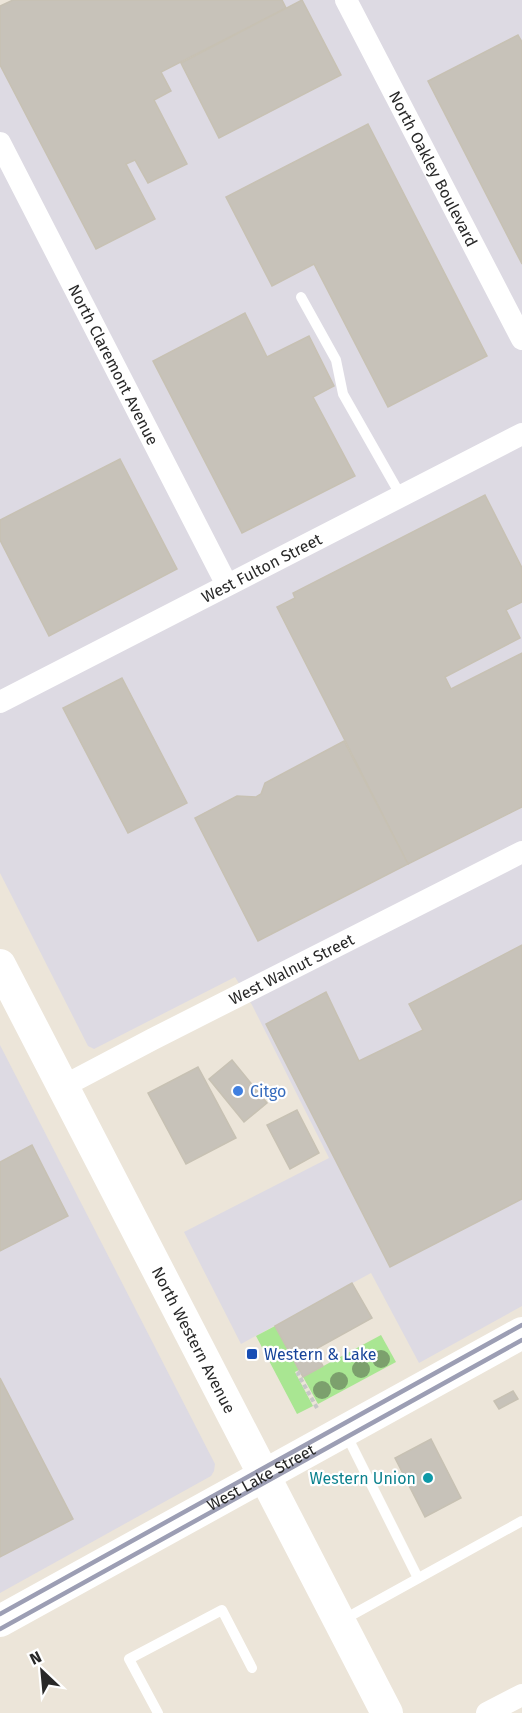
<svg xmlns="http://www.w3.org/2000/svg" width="522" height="1713" font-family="'Fira Sans',sans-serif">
  <rect width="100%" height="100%" fill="#ece5d9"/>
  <g fill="#dddae3">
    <polygon points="13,0 522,0 522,1306 419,1363 371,1273 241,1344 184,1232 329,1158 252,1005 235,977 94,1049 88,1046 0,873 0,6"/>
    <polygon points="0,1045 215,1464 214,1471 211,1476 0,1593"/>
  </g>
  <g fill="#a9e692">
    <polygon points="275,1326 299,1370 295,1372 313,1406 297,1414 256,1336"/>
    <polygon points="381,1335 396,1362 318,1404 303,1377"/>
  </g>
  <g fill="#c7c2b9" stroke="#c7c1b3" stroke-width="1.5">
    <polygon points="13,0 282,0 286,8 161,72 171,91 154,100 187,164 148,183 135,160 126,164 155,219 96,249 0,65 0,6"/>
    <polygon points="302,0 341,75 219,138 181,63"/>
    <polygon points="518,35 522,42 522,264 428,81"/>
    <polygon points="368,124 487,356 388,407 314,264 272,286 226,197"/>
    <polygon points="245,313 267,357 309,336 334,386 313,397 355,476 242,533 153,361"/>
    <polygon points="120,459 177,569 49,636 0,540 0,520"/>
    <polygon points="485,495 522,568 522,602 506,610 520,638 445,677 451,689 522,653 522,807 408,864 277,607 295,598 293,593"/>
    <polygon points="122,678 187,803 128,833 63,708"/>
    <polygon points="344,741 408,864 258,941 195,818 237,796 256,797 261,794 265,783"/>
    <polygon points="522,945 522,1199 390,1267 266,1024 326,992 359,1061 423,1030 409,1004"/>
    <polygon points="232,1060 267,1103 244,1122 209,1079"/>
    <polygon points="198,1067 236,1138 186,1164 148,1093"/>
    <polygon points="297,1110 319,1153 290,1169 267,1125"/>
    <polygon points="32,1145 68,1216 0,1251 0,1162"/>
    <polygon points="352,1283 372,1318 314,1350 323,1366 303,1377 275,1326"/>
    <polygon points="0,1378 73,1519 0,1557"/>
    <polygon points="513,1391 518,1399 499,1409 494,1401"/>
    <polygon points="431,1439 461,1498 425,1517 395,1458"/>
  </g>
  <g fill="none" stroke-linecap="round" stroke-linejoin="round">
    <polyline stroke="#c7c7c7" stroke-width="4" stroke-dasharray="4.5 3" stroke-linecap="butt" points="300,1372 298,1374 317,1408"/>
    <g stroke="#fff" stroke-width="10">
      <polyline points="301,297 336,360 343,394 401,496"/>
      <polyline points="346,1434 418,1578"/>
      <polyline points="341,1621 522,1521"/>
      <polyline points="158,1713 129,1659 222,1610 252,1668"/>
    </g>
    <g stroke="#fff" stroke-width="22">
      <path id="s1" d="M346,0L522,339"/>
      <path id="s2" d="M0,143L227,585"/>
      <path id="s3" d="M0,702L522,434"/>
      <path id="s4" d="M62,1087L153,1039L522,852"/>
      <polyline points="487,1713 522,1695"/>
    </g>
    <g stroke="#fff" stroke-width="32">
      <path id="s5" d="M0,965L387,1713"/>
      <path id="s6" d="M0,1621L522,1333"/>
    </g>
    <g stroke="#9c9eb4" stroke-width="4.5">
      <polyline points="0,1614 522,1325"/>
      <polyline points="0,1629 522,1340"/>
    </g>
  </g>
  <g fill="#7ca06d">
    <circle cx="381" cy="1359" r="9"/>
    <circle cx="361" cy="1369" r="9"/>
    <circle cx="339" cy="1381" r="9"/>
    <circle cx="322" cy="1390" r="9"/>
  </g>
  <circle fill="#3f7fe0" stroke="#fff" stroke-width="2" cx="238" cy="1091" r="6"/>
  <rect fill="#1a4fb4" stroke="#fff" stroke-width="2" x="246" y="1348" width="12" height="12" rx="3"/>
  <circle fill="#0f9aa8" stroke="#fff" stroke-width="2" cx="428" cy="1478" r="6"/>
  <g text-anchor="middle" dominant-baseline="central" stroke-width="4.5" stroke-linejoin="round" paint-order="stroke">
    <g font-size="16" fill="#282828" stroke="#fff">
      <text stroke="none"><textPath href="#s1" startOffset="190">North Oakley Boulevard</textPath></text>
      <text stroke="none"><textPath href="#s2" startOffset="249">North Claremont Avenue</textPath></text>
      <text stroke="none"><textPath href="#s3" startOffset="294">West Fulton Street</textPath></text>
      <text stroke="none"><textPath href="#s4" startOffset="258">West Walnut Street</textPath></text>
      <text stroke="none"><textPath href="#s5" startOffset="422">North Western Avenue</textPath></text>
      <text stroke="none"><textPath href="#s6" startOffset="298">West Lake Street</textPath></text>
    </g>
    <g font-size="16" fill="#366cbe" stroke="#fff" text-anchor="start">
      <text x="250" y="1091">Citgo</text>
    </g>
    <g font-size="16" fill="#164399" stroke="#fff" text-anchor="start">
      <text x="264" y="1354">Western &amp; Lake</text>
    </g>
    <g font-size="16" fill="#0d838f" stroke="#fff" text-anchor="end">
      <text x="416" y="1478">Western Union</text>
    </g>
  </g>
  <g transform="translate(42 1671) rotate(334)" stroke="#ffffff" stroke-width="4.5" paint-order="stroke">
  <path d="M0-4.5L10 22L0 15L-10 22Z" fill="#282828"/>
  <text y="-9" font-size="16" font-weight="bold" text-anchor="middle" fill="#282828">N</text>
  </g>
</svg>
